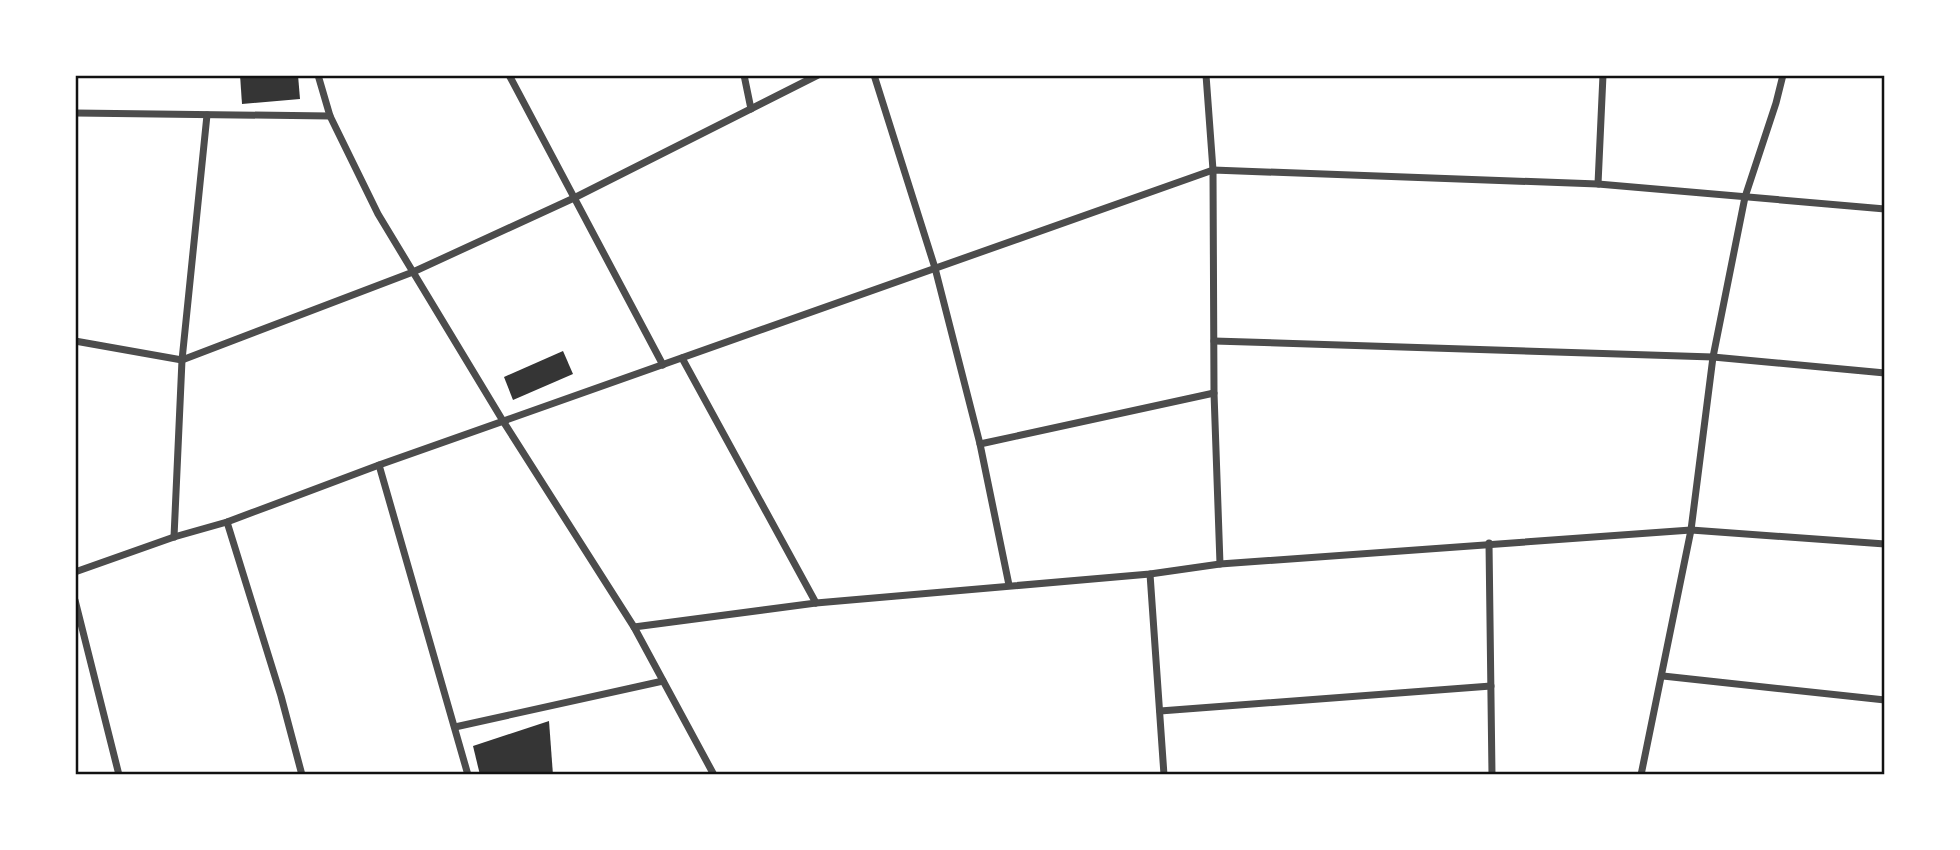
<svg xmlns="http://www.w3.org/2000/svg" width="1960" height="850" font-family="Signika,sans-serif">
  <rect width="100%" height="100%" fill="#fff"/>
  <g fill="#353535">
    <polygon points="240,75 298,75 300,99 242,104"/>
    <polygon points="563,351 573,374 513,400 504,377"/>
    <polygon points="549,721 553,775 480,775 473,746"/>
  </g>
  <g fill="none" stroke-linecap="round" stroke-linejoin="round">
    <g stroke="#4c4c4c" stroke-width="7">
      <polyline points="318,75 330,116 378,214 503,421 634,627 714,775"/>
      <polyline points="509,75 663,365"/>
      <polyline points="744,75 751,109"/>
      <polyline points="874,75 935,268 980,444 1009,585"/>
      <polyline points="1206,75 1213,170 1214,393 1220,564"/>
      <polyline points="75,113 330,116"/>
      <polyline points="1598,184 1603,75"/>
      <polyline points="75,341 182,360 413,272 574,198 818,75"/>
      <polyline points="1214,341 1713,357 1885,373"/>
      <polyline points="682,358 816,603"/>
      <polyline points="980,444 1214,393"/>
      <polyline points="379,465 468,775"/>
      <polyline points="227,522 281,696 302,775"/>
      <polyline points="174,537 182,360 207,115"/>
      <polyline points="1489,543 1492,775"/>
      <polyline points="75,572 174,537 227,522 379,465 1213,170 1598,184 1885,209"/>
      <polyline points="1150,574 1164,775"/>
      <polyline points="75,600 119,775"/>
      <polyline points="634,627 816,603 1150,574 1220,564 1691,530 1885,544"/>
      <polyline points="1663,676 1885,700"/>
      <polyline points="1160,711 1491,686"/>
      <polyline points="455,727 663,681"/>
      <polyline points="1641,775 1691,530 1713,357 1745,197 1776,103 1783,75"/>
    </g>
  </g>
  <rect width="1960" height="850" fill="none" stroke="#ffffff" stroke-width="154"/>
  <rect x="77" y="77" width="1806" height="696" fill="none" stroke="#111" stroke-width="2.5"/>
</svg>
